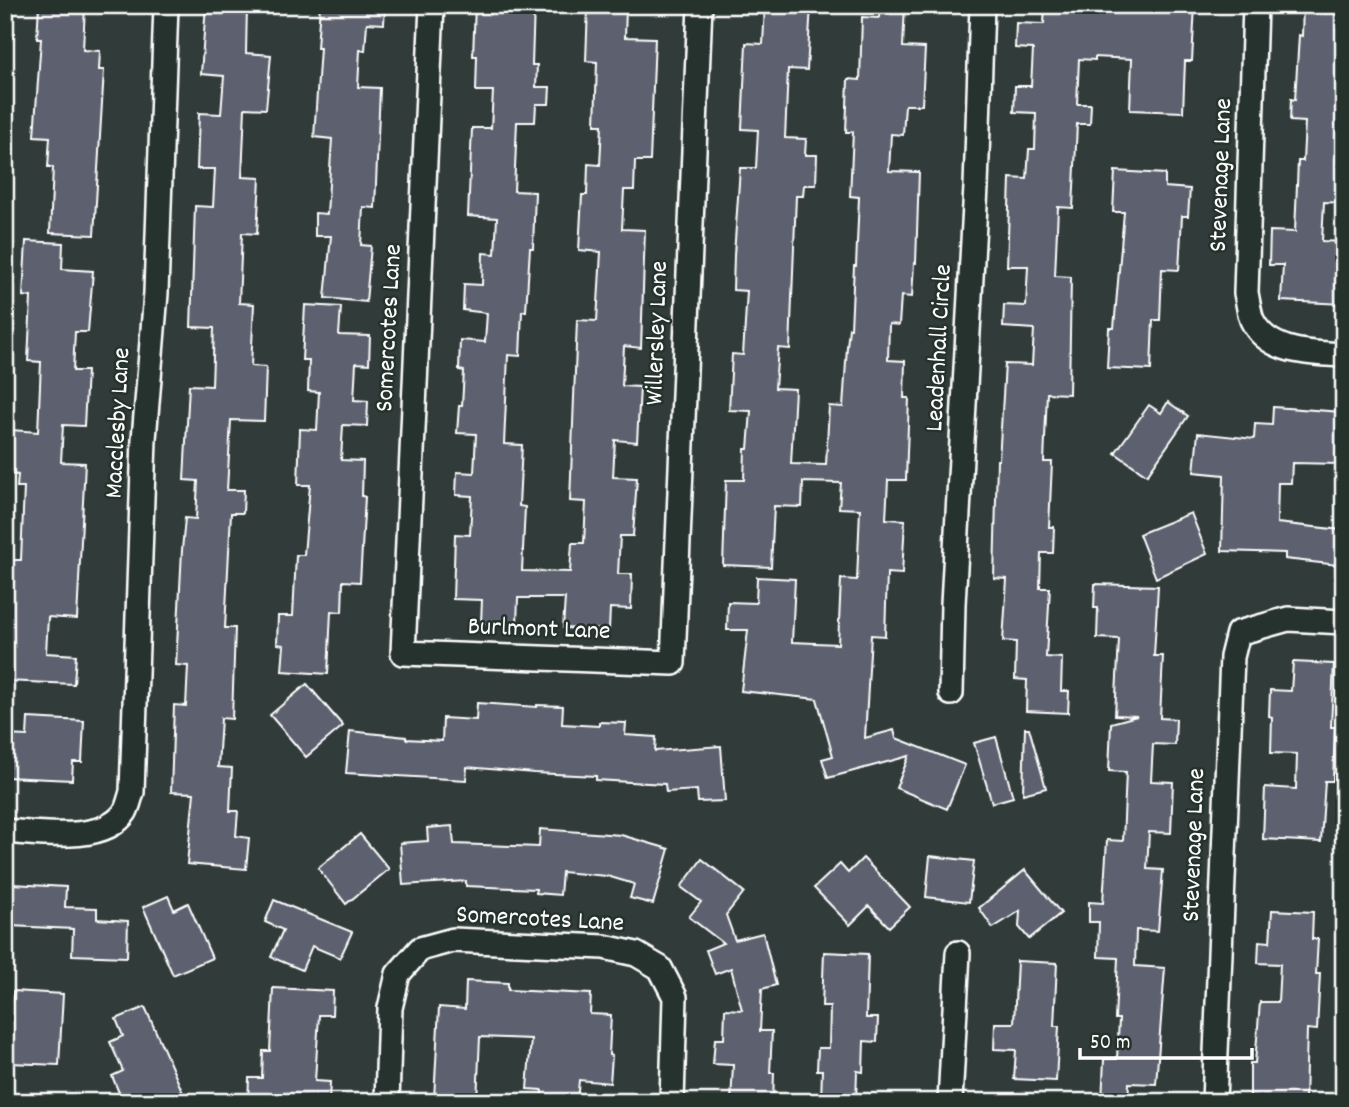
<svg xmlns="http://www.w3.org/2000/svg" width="1349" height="1107" font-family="Dekko,sans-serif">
  <rect width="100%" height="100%" fill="#313c3a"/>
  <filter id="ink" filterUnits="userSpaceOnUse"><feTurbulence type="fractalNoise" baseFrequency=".0143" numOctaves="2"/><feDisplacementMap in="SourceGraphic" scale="14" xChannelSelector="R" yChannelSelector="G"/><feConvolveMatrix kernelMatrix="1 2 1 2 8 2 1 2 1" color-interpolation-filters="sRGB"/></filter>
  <g filter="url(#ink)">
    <g fill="#5d616e" stroke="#fff" stroke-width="2">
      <polygon points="39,5 85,5 83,50 100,51 99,70 104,70 94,235 50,233 53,167 48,167 50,137 34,136 41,39 37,39"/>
      <polygon points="206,5 247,5 246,53 271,55 266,109 245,108 242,177 260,178 257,234 242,233 239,303 254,304 251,366 266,367 264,421 231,420 227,490 244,490 243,513 231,513 225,628 235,628 232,719 221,718 218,767 232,768 230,811 238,811 236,836 249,838 246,869 187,864 194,793 171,792 174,705 186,706 188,666 176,665 182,550 185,518 196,519 198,481 184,480 189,385 212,386 214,328 191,327 195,206 213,207 215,169 197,169 199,113 221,114 224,76 201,74"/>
      <polygon points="320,5 385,5 384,24 367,23 365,51 360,50 358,87 380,88 375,208 363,207 361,245 371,246 366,302 325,298 331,236 315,236 315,213 327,214 332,139 314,137 320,48 317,48"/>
      <polygon points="475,5 534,5 532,65 537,65 536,87 550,87 549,104 536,104 535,122 517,122 514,191 535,192 533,248 530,248 526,311 522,311 520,356 508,355 504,444 522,445 519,506 525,507 522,571 570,572 572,543 584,543 586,502 570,501 577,320 597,321 601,252 579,250 582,195 587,195 588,164 600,165 602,125 595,125 597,62 586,61 588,7 626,9 625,37 655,38 650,161 635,161 634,190 624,190 622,229 645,230 641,348 624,346 622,386 640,387 637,442 615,440 613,477 637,478 633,536 620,536 618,574 632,574 631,609 610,608 609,630 563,628 565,598 518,598 517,624 481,623 482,600 453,599 455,534 470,535 472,496 456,495 457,472 474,473 476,434 457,433 459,406 462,406 464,371 459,370 460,340 485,342 487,313 463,310 464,284 482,285 483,253 495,254 497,218 468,216 472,128 491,128 493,91 476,91 477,56 473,56"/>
      <polygon points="765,5 811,5 807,70 788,69 785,138 806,139 805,155 817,155 816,185 804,185 803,196 796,196 790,349 778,348 775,388 795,389 791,464 826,465 829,406 843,407 847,347 849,328 851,328 854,266 856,266 859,197 850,196 853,132 846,132 848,79 860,80 862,17 879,18 880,5 905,5 903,47 925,48 922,105 905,105 903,135 891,134 889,171 919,172 916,263 914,263 912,297 901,296 899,325 889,324 888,360 905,361 904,398 909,398 906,480 888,480 886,519 905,520 902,574 887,573 885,636 871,635 865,738 894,730 896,738 965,765 947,809 896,788 909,756 828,778 822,759 833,756 817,699 741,691 748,630 727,630 728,602 756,603 757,577 795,579 792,642 838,644 841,579 857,580 860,509 839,508 841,483 803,482 802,507 774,506 771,567 723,565 726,480 744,480 745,449 748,449 751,411 729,410 732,354 743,355 747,291 733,290 734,255 740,168 756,168 758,130 742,129 746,43 763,44"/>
      <polygon points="1045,5 1195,5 1192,61 1185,61 1183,112 1130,110 1132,59 1095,57 1095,60 1079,59 1077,104 1091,104 1090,124 1077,124 1073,208 1058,207 1055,276 1071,277 1069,394 1047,393 1044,462 1052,462 1049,527 1054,527 1053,553 1041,553 1040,588 1050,588 1046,657 1062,658 1061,691 1069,691 1068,713 1026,711 1027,680 1015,679 1016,642 1003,641 1007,579 994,578 997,460 999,460 1005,364 1032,365 1034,329 1003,327 1004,305 1026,306 1028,266 1007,266 1010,178 1027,179 1029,149 1035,149 1036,113 1014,112 1015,86 1031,86 1033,49 1015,48 1016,23 1044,24"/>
      <polygon points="1303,5 1344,5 1341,102 1344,102 1344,203 1324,202 1322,241 1344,242 1344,304 1281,301 1283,265 1269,265 1270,231 1295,232 1298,161 1303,161 1305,122 1290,121 1291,99 1295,100 1299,35 1302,36"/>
      <polygon points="1115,171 1165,174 1165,187 1190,189 1188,216 1182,216 1179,270 1162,269 1160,320 1153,320 1151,370 1107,368 1109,328 1114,328 1124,212 1113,212"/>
      <polygon points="26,241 63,243 62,269 93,271 88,332 75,332 73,371 87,371 84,426 63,425 61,462 85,463 77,619 48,617 46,653 76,655 74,684 5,681 9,560 21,560 24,487 17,487 18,475 9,474 11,430 38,432 41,362 28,361 31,297 23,296"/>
      <polygon points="305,305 341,307 339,335 370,336 369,364 356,363 354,400 368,401 367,426 343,425 341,460 363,461 362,496 365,497 360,582 343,581 342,612 331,611 328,674 282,671 284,645 277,644 278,616 293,616 296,555 304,555 310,485 298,485 300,429 317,430 319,392 308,391 309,360 302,360"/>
      <polygon points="1168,402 1188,416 1147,475 1115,453 1149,405 1161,413"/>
      <polygon points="1273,407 1342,412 1340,464 1292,463 1291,483 1278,483 1277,523 1342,530 1338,565 1285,559 1285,553 1222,551 1224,475 1194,472 1198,433 1254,439 1255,424 1272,425"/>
      <polygon points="1191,513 1207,554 1156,578 1139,534"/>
      <polygon points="1095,584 1158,586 1154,656 1163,656 1160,718 1176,719 1175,745 1153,744 1151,781 1173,782 1171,833 1149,832 1147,869 1163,870 1158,931 1136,930 1135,966 1165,968 1156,1084 1129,1083 1128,1102 1102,1102 1104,1059 1117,1059 1119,1019 1115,1019 1118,958 1098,957 1099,922 1089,922 1089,902 1103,903 1107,840 1123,841 1126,772 1109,771 1111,723 1137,716 1115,715 1119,639 1097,638 1098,608 1094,608"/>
      <polygon points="1293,662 1334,664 1331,727 1335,727 1333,781 1325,781 1321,842 1263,839 1265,787 1296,789 1297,754 1271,753 1272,717 1269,716 1270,690 1291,691"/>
      <polygon points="307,684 343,726 306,757 270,715"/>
      <polygon points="477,703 537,707 537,705 563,706 562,724 599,726 599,722 626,723 625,735 656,737 655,751 721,746 725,801 698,802 697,790 666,792 665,784 596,780 596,776 534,773 467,767 466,780 346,773 350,731 406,737 406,739 442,741 443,718 476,720"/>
      <polygon points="28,718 84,721 82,762 73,762 72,780 5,777 5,735 27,736"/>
      <polygon points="1025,728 1029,728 1046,788 1023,794"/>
      <polygon points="996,737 1013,797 992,803 974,743"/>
      <polygon points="452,826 454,844 539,847 540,829 621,835 669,849 653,904 630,898 634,884 607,876 562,872 560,895 536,893 536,889 466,886 466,881 403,885 400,843 428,841 427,828"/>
      <polygon points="360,834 389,869 346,904 318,868"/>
      <polygon points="930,856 974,861 969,902 926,897"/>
      <polygon points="863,858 910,907 889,927 869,906 850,925 814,888 840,864 848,873"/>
      <polygon points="702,859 744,892 726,915 735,940 763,933 776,985 762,989 760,1031 772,1031 770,1073 774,1073 773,1102 731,1102 733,1065 713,1064 715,1039 724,1039 725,1009 742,1010 731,968 715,974 706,950 723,943 689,917 701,902 681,887"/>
      <polygon points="1025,870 1061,913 1029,939 1019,927 1020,911 993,928 979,908"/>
      <polygon points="12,884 66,887 65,907 97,908 97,919 128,921 127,957 72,955 73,929 10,926"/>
      <polygon points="168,896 174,910 188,903 212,958 173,975 143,907"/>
      <polygon points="274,900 352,932 340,958 312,946 302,970 271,957 283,930 265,922"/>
      <polygon points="1272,910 1313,912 1312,939 1318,939 1316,974 1320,974 1317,1030 1307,1029 1305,1102 1250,1102 1250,1063 1255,1063 1260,1002 1278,1002 1280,964 1258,963 1259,941 1270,942"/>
      <polygon points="824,952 868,954 866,1018 878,1018 877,1042 864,1041 863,1072 857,1071 856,1102 821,1102 822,1070 817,1070 818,1048 829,1048 830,1006 822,1006"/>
      <polygon points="1017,961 1057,963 1054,1026 1059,1026 1056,1081 1014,1079 1016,1050 994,1049 995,1023 1014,1023"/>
      <polygon points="466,981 508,983 508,990 591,994 590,1014 611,1015 609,1055 612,1056 610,1083 579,1080 577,1102 541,1102 542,1090 527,1089 531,1039 480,1037 477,1101 434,1099 439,1007 465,1009"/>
      <polygon points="273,988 333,991 332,1015 319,1015 315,1081 330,1082 329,1102 248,1102 249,1078 262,1078 263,1051 270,1051"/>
      <polygon points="13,991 63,994 59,1065 10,1063"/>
      <polygon points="145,1007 187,1102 135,1102 132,1095 122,1100 112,1076 123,1071 110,1042 123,1036 116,1019"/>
    </g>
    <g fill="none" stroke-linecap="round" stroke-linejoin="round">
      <defs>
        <g id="minor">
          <polyline points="432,5 403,653 673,663 700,5"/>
          <path d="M1255,5L1246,293C1248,302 1249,312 1252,320C1268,354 1312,353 1344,355"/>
          <polyline points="951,693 953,604 976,187 982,5"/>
          <path d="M5,831C38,833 104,844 125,812C128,807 130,798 132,792L144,439L156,293L166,5"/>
          <polyline points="387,1102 390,1008 398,974 420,949 453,940 604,947 636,954 660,968 675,997 672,1102"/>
          <polyline points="950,1102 958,953"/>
          <polyline points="1214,1102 1232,657 1238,633 1288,619 1344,622"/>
        </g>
      </defs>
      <use href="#minor" stroke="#fff" stroke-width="28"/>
      <use href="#minor" stroke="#26332d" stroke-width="23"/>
    </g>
  </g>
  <g text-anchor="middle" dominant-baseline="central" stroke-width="5" stroke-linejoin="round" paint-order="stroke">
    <g font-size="26" fill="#fff" stroke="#26332d">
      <text transform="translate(1222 175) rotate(-88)">Stevenage Lane</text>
      <text transform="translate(390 328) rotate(-87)">Somercotes Lane</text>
      <text transform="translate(658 333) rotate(-88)">Willersley Lane</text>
      <text transform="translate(940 348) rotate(-87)">Leadenhall Circle</text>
      <text transform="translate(119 423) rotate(-87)">Macclesby Lane</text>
      <text transform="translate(539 630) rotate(2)">Burlmont Lane</text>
      <text transform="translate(1195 845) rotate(-88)">Stevenage Lane</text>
      <text transform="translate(540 920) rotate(3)">Somercotes Lane</text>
    </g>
  </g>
  <rect width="1349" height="1107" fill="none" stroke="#26332d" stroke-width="28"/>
  <rect x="14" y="14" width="1321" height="1079" fill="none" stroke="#fff" stroke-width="2.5" filter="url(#ink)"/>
  <path d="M1080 1048v10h172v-10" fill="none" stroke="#ffffff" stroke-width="3.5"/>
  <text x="1090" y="1048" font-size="21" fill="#ffffff" stroke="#26332d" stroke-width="5" paint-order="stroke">50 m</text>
</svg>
